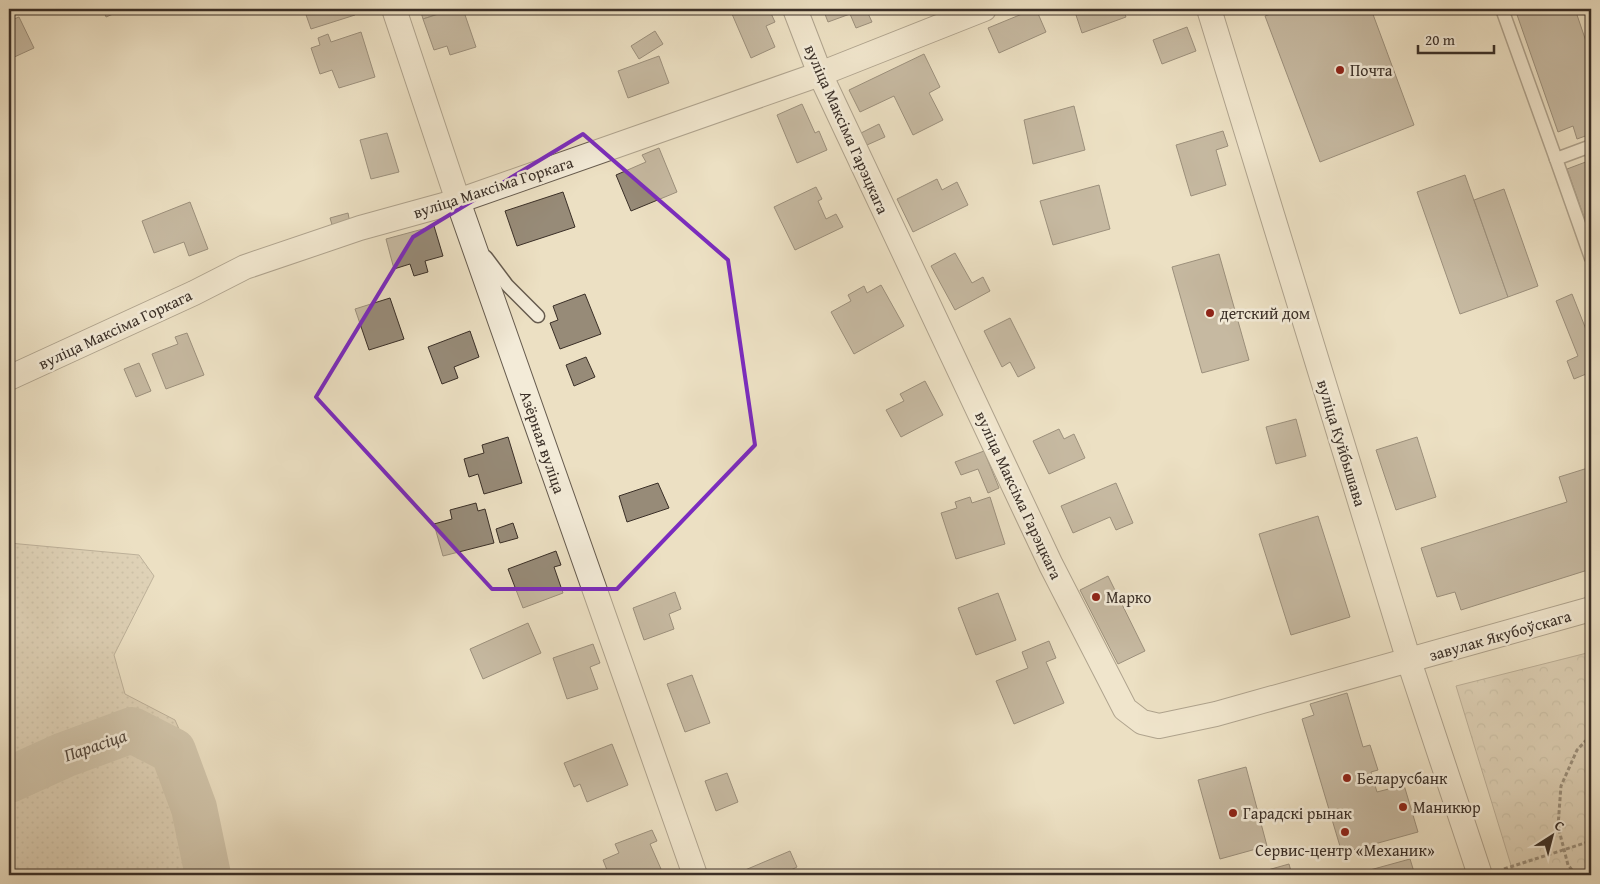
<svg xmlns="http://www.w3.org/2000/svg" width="1600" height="884" font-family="'Gentium Book Plus',serif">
  <defs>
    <pattern id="grass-dots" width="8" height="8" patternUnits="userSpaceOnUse" patternTransform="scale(1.25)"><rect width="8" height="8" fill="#cec2a8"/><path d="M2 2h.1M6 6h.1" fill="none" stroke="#a89e89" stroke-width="1.8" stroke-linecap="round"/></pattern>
    <pattern id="forest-crowns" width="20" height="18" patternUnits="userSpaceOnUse" patternTransform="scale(1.25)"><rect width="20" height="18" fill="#cec2a8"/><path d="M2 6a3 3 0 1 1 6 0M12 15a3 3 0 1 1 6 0" fill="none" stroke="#a89e89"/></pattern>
  </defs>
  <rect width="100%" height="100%" fill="#ece0c3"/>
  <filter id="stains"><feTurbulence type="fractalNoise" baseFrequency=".004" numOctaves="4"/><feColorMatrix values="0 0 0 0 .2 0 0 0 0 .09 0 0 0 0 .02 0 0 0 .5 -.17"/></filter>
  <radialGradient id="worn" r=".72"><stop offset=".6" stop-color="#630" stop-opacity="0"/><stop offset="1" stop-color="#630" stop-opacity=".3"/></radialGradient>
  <polygon fill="url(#grass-dots)" stroke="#847868" points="9,543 139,555 154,576 114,655 125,694 175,720 198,772 190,875 9,875"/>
  <polygon fill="url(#forest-crowns)" stroke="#847868" points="1591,652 1591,875 1514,875 1456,686"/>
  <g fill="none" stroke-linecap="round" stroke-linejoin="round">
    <polyline stroke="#afa48e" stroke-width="46" points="9,780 64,755 132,730 173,751 194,808 208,875"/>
  </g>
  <g fill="#978b78" stroke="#3a2f27">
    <polygon points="103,9 125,9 106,17"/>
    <polygon points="304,9 353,9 355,15 311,29"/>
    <polygon points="420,9 454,9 423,19"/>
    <polygon points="454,9 463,9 476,47 450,55 447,46 434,50 423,19"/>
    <polygon points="745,9 769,9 775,22 766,26 775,47 751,58 732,14"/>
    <polygon points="823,9 866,9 872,22 856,28 850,14 828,22"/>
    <polygon points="1020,9 1036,9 1046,32 999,53 988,28 1022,14"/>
    <polygon points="1074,9 1123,9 1126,17 1082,33"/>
    <polygon points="1285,9 1371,9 1414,125 1320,162 1265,16"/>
    <polygon points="1515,9 1575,9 1591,56 1591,134 1577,139 1573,126 1558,132"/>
    <polygon points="19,17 34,48 10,59 14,66 9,68 9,21"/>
    <polygon points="1187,27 1196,51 1162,64 1153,40"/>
    <polygon points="655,31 663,44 639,59 631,46"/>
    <polygon points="361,32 375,77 339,88 332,70 320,74 311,48 320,45 318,38 328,34 331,42"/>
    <polygon points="924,54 940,87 929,93 943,120 913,135 894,96 860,112 849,90"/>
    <polygon points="659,56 669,83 628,98 618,71"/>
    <polygon points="802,104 815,133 819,131 827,150 797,163 777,115"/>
    <polygon points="1074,106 1085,150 1033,164 1024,120"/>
    <polygon points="879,124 885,137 867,145 861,133"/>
    <polygon points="1223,131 1228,146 1216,150 1226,185 1191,196 1176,145"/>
    <polygon points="387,133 399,172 371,179 360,140"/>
    <polygon points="659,148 677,192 631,211 616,175 646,162 642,155"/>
    <polygon points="1591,160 1591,237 1567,169"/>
    <polygon points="1465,175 1508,297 1460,314 1417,192"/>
    <polygon points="937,179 942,190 957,182 968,205 913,232 897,199"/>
    <polygon points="1099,185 1110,229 1053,245 1040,201"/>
    <polygon points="816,187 822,199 818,201 826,219 836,214 843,227 795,250 774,207"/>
    <polygon points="1504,189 1538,286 1508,297 1474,200"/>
    <polygon points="563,192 575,227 517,246 505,211"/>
    <polygon points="190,202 208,249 189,256 184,242 154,253 142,221"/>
    <polygon points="348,213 350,223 333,228 330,218"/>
    <polygon points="434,226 443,256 425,261 428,272 414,276 410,264 394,269 386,239"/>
    <polygon points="955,253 972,283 983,277 990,291 955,310 931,266"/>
    <polygon points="1219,254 1249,360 1202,373 1172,267"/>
    <polygon points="881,285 904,326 854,354 831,312 851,301 848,295 864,286 867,293"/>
    <polygon points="585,294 601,334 560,349 550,323 558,320 553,306"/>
    <polygon points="1572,294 1591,342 1591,372 1574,379 1567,361 1578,356 1556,301"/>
    <polygon points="390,298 404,339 369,350 355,309"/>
    <polygon points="1010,318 1035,368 1018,377 1010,362 1002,367 984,331"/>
    <polygon points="470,331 479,357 454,367 458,378 442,384 428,347"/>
    <polygon points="187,333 204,375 166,389 152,354 178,344 175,337"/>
    <polygon points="586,357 595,377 574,386 566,365"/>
    <polygon points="139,363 151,391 136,397 124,369"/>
    <polygon points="925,381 943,415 901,437 886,410 904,401 900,394"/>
    <polygon points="1296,419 1306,456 1276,464 1266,427"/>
    <polygon points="1059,429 1064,439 1074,434 1085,458 1049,474 1033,441"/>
    <polygon points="508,437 522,483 484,494 478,474 469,477 464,459 484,453 482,445"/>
    <polygon points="1417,437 1436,497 1396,510 1376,450"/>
    <polygon points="984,451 999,488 988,493 978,469 961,475 955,462"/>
    <polygon points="1591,467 1591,569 1461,610 1455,592 1437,597 1421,548 1567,502 1559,477"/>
    <polygon points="658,483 669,508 627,522 619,496"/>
    <polygon points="1116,483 1133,523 1116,530 1110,517 1073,533 1061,506"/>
    <polygon points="970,497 972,503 990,497 1005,544 956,559 941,513 957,508 955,502"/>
    <polygon points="476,503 478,511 485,509 494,543 443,556 434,524 452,519 450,510"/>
    <polygon points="1318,516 1350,617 1291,635 1259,534"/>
    <polygon points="513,523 518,538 500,543 496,529"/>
    <polygon points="556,551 561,565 554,567 563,593 523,608 508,569"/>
    <polygon points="1108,576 1145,651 1118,664 1080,590"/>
    <polygon points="675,592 681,609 669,614 674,629 644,640 633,608"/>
    <polygon points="998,593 1016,640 976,655 958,608"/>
    <polygon points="528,623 541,653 483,679 470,649"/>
    <polygon points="1049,641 1056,658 1046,662 1064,703 1014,724 996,681 1028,668 1022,652"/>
    <polygon points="593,644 600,663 590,667 598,689 567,699 553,658"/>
    <polygon points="692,675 710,723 685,732 667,684"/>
    <polygon points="1347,693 1363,747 1370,745 1378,770 1371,772 1377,792 1404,785 1418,832 1342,853 1302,719 1314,715 1310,704"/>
    <polygon points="612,744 628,785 587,802 580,784 574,787 564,763"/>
    <polygon points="1246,767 1267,846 1220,859 1198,780"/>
    <polygon points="727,773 738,802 716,811 705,781"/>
    <polygon points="652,830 657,841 650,844 661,869 646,875 609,875 603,860 619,853 615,844"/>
    <polygon points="790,851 797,867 781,875 739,875 738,873"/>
    <polygon points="1410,859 1415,875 1359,875 1359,873"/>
    <polygon points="1289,864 1292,875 1250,875"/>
  </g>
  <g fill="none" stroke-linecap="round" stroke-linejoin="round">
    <defs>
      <g id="lane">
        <polyline points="1502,9 1556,159 1591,146"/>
        <polyline points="1556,159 1591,258"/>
        <polyline points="486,257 507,285 538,316"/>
      </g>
      <g id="street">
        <polyline points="394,9 458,201 695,875"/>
        <polyline points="795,9 820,74 1051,565 1125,709 1142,722 1159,726 1216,714 1591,609"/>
        <polyline points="1209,9 1409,661 1480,875"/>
        <polyline points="9,378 194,293 245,267 360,228 458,201 820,74 984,9"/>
      </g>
    </defs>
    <use href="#lane" stroke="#665b4e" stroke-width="15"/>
    <use href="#street" stroke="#665b4e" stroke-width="26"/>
    <g stroke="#3a2f27" stroke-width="3" stroke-dasharray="4 2.5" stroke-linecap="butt">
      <polyline points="1504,869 1591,841"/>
      <polyline points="1576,875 1568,865 1558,826 1561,786 1577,750 1591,735"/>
    </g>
    <use href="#lane" stroke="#f3ebd8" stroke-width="12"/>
    <use href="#street" stroke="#f3ebd8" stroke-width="24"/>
  </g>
  <path d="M0 0H1600V884H0ZM583,134L728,260L755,445L617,589H492L316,397L413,237Z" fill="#ece0c3" fill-opacity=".55" fill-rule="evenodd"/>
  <path fill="none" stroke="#7b2cbf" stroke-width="4" stroke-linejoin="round" d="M583,134L728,260L755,445L617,589H492L316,397L413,237Z"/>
  <g fill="#8f2418" stroke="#f3ebd8" stroke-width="2">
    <circle cx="1340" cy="70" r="5"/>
    <circle cx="1210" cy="313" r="5"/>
    <circle cx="1096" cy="597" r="5"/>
    <circle cx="1347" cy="778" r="5"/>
    <circle cx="1403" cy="807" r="5"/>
    <circle cx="1233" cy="813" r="5"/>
    <circle cx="1345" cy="832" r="5"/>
  </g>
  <g text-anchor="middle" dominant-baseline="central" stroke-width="5" stroke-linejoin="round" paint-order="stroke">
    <g font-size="16" fill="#3a2f27" stroke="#f3ebd8" text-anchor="start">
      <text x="1350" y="70">Почта</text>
      <text x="1220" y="313">детский дом</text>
      <text x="1106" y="597">Марко</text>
      <text x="1357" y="778">Беларусбанк</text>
      <text x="1413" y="807">Маникюр</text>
      <text x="1243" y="813">Гарадскі рынак</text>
      <text x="1345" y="850" text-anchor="middle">Сервис-центр «Механик»</text>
    </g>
    <g font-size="16" fill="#3a2f27" stroke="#f3ebd8">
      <text transform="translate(847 129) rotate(66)">вуліца Максіма Гарэцкага</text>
      <text transform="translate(493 187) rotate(-18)">вуліца Максіма Горкага</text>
      <text transform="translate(115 329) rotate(-25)">вуліца Максіма Горкага</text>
      <text transform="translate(543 442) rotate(71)">Азёрная вуліца</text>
      <text transform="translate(1342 443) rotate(73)">вуліца Куйбышава</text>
      <text transform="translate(1019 495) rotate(65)">вуліца Максіма Гарэцкага</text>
      <text transform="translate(1500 635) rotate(-16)">завулак Якубоўскага</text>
    </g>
    <g font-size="18" font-style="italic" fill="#574c41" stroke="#f3ebd8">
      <text transform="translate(95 745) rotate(-19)">Парасіца</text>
    </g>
  </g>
  <rect width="1600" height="884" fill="none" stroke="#ece0c3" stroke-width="30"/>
  <rect x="10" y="10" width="1580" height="864" fill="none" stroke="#3a2f27" stroke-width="2.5"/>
  <rect x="15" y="15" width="1570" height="854" fill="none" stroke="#3a2f27"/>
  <g transform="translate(1552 836) rotate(36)" stroke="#f3ebd8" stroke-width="4" paint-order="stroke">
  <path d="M0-4L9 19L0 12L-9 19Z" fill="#3a2f27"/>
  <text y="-8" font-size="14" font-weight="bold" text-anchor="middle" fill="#3a2f27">С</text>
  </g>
  <path d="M1418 45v8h76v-8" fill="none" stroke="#3a2f27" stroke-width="2.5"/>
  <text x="1425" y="45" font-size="15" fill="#3a2f27" stroke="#f3ebd8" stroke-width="4" paint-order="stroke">20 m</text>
  <rect width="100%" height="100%" filter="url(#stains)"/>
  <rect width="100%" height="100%" fill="url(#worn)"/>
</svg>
